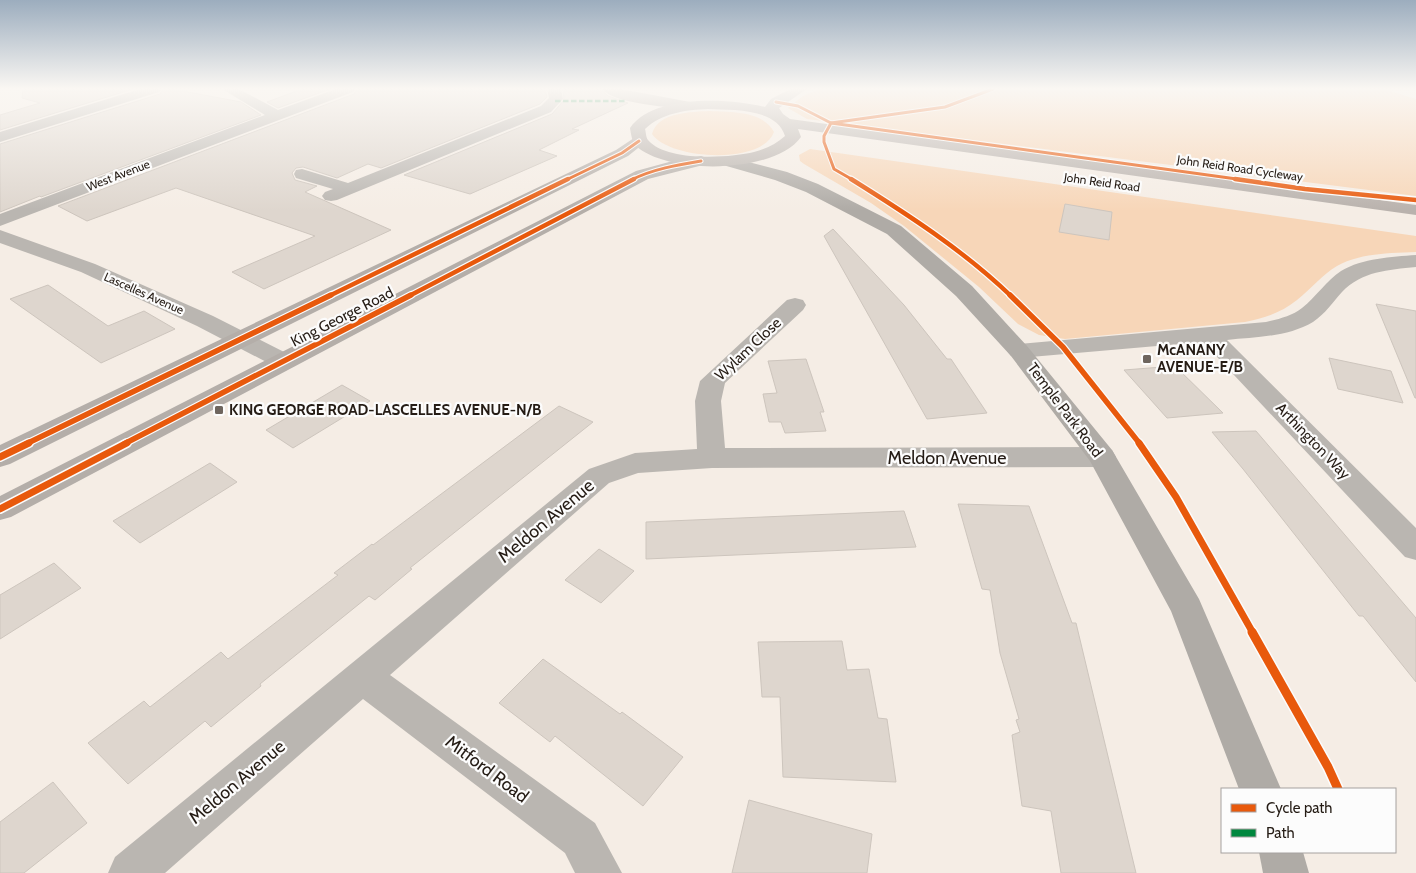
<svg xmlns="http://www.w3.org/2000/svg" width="1416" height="873" font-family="Cabin,sans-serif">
  <rect width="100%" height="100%" fill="#f5ede5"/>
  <g fill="#f7d6b8">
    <polygon points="819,89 1383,89 1416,99 1416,196 807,119 788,108 803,96"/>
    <path d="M710,111C732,112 763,111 774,132C762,165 670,160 652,134C658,112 691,112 710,111Z"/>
    <path d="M810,149L1416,236V252C1391,253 1360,253 1337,266C1322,275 1311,289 1297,300C1281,313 1264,318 1245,322L1065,339L1039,335L1018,324L979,287L904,226L871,203L804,164L800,161L799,155Z"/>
  </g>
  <g fill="#ded6ce" stroke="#cdc5bd">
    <polygon points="23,89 133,89 0,130 0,115 40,103 22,98"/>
    <polygon points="163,89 172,89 241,102 261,115 41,197 40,196 0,212 0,144 160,94"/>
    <polygon points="302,89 330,89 278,108 267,102"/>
    <polygon points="357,89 545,89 547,97 540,104 381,168 368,164 337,178 303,167 296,168 292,173 295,180 317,186 305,192 391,230 264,289 232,272 315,236 176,188 87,221 58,206 354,94"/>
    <polygon points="563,89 600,89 608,96 628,103 572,129 579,130 539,150 557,156 470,194 404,175 552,114 564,100"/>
    <polygon points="1065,204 1112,212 1109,240 1059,232"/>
    <polygon points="833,229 904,305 947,359 951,359 987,413 927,419 824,236"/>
    <polygon points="48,285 108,326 144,311 175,329 101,363 10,299"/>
    <polygon points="1376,304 1416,311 1416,398 1415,398"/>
    <polygon points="1329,358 1391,371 1403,403 1338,389"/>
    <polygon points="806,359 824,412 820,412 826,431 785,433 781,422 769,422 763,394 777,393 768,361"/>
    <polygon points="1175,366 1223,413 1167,418 1124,370"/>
    <polygon points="342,385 370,401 293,448 266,430"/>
    <polygon points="559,406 593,422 410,568 412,569 375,600 369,596 260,684 261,686 211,727 205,721 128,784 88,743 144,701 150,707 221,652 228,659 338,575 334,573 372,544 373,545"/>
    <polygon points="1256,431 1416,618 1416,682 1363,616 1359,616 1243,469 1212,432"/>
    <polygon points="210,463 237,482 140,543 113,521"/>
    <polygon points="958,504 1029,506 1072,623 1076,623 1136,873 1061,873 1051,811 1022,806 1012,735 1020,732 1016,720 1019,719 1000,653 990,590 982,589"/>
    <polygon points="904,511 916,547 646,559 646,522"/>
    <polygon points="599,549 634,571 601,603 565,580"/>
    <polygon points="54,563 81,588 0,639 0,595"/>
    <polygon points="842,641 847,670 869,669 878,718 887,719 896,782 783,777 780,697 762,697 758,642"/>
    <polygon points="543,659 620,714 622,712 683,757 643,806 555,736 550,742 499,703"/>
    <polygon points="53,782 87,823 24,873 0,873 0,822"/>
    <polygon points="749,800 872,834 867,873 732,873"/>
  </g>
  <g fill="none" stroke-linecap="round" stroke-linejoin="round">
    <g fill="#bab6b1" fill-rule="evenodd">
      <polygon points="140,89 161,89 159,92 0,142 0,132"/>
      <polygon points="222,89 239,89 278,110 336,89 355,89 353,92 0,226 0,214 265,115"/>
      <polygon points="547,89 561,89 563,99 551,112 337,200 331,201 325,200 322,196 325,192 333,189 296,178 294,174 296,170 302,169 348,183 541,106 549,98"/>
      <polygon points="0,230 95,264 213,316 292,356 295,361 292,366 283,368 274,366 197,326 81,272 0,243"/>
      <path d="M1416,255V267C1388,270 1362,271 1342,292C1333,302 1325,314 1313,322C1288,337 1255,337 1227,340L1416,528V560L1405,557L1203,342L1019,358L1011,356L1007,351L1011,346L1019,344L1266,322C1279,319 1292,316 1302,308C1316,297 1326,281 1341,271C1363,258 1391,257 1416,255Z"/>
      <polygon points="795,298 803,300 806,305 803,310 725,383 721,401 725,448 1102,447 1112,450 1116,457 1112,464 1102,467 712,468 638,473 609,483 390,675 595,823 622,873 575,873 565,853 363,699 165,873 108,873 115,857 589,469 635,453 697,449 695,401 700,381 787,300"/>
    </g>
    <g fill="#afaba6" fill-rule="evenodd">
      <polygon points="729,157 787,172 818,184 901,226 972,286 1027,346 1112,450 1199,599 1281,789 1239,789 1171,611 1090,461 1011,356 956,296 887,234 806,192 775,180 723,165 721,162 723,159"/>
      <polygon points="1259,852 1303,852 1309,873 1263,873"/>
    </g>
    <g fill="#b4aea9" fill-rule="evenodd">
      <path d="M602,89H621L690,102L697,106L690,110C671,107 614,104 602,89Z"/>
      <polygon points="639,136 644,138 647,141 628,156 10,464 0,467 0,445 616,150 634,138"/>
      <polygon points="701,156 707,158 709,161 707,164 648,179 11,517 0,520 0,496 636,171 669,162"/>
    </g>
    <path fill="#b9b2ad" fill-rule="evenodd" d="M790,89H807L779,108L783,114L790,119L1416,205V215L798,129L801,137C775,174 668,175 636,146C632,142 631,134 630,128C653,94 730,98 765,107L771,99ZM708,109C732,110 777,108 785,136C776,144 766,149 754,152C730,158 666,162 648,140C646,138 646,132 645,129C662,113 685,110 708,109Z"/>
    <polyline stroke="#00873e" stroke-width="2.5" stroke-dasharray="5.5 2.5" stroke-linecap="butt" points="555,101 627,101"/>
    <defs>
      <g id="cycleway-far4">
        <polyline points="776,102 798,106 831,123 1244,180"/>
        <polyline points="566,180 622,153 639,141"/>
        <path d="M631,180C653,169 677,165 701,161"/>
        <polyline points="853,180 834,169 824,142 824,136 831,123 945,107 993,89"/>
      </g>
      <g id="cycleway-far3">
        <path d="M851,179C907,214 963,250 1011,296"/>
        <polyline points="1235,179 1305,189 1416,200"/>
        <polyline points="329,296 568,179"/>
        <polyline points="409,296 634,179"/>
      </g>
      <g id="cycleway-far2">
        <polyline points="1010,295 1063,347 1140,444"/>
        <polyline points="26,444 331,295"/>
        <polyline points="124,444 411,295"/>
      </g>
      <g id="cycleway-far1">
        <polyline points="1139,443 1176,497 1253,633"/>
        <polyline points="0,457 29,443"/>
        <polyline points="0,509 127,443"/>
      </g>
      <polyline id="cycleway" points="1252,632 1328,767 1338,789"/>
    </defs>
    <use href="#cycleway-far4" stroke="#fcfcfc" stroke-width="5"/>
    <use href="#cycleway-far3" stroke="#fcfcfc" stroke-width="7"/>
    <use href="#cycleway-far2" stroke="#fcfcfc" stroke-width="8"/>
    <use href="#cycleway-far1" stroke="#fcfcfc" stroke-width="10"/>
    <use href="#cycleway" stroke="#fcfcfc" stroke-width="12"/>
    <use href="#cycleway-far4" stroke="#e8590c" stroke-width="3"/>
    <use href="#cycleway-far3" stroke="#e8590c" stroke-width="4.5"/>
    <use href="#cycleway-far2" stroke="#e8590c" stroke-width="5.5"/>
    <use href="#cycleway-far1" stroke="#e8590c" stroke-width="7"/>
    <use href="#cycleway" stroke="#e8590c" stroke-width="9"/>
  </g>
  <linearGradient id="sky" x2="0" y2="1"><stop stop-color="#9cadbe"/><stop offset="0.42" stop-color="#faf7f3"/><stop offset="1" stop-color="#faf7f3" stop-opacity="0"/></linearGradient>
  <rect width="1416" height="211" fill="url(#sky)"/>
  <g fill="#6e655e" stroke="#fcfcfc" stroke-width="2">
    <rect x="1142" y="354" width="10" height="10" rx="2.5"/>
    <rect x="214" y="405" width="10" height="10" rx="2.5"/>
  </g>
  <g text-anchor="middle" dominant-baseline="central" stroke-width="4.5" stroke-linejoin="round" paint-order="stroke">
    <g font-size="12" fill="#251c15" stroke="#fcfcfc">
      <text transform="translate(1240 168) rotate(8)">John Reid Road Cycleway</text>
      <text transform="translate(118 175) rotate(-21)">West Avenue</text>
      <text transform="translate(1102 182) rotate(8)">John Reid Road</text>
      <text transform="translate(144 293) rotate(24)">Lascelles Avenue</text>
    </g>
    <g font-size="15" fill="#251c15" stroke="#fcfcfc">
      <text transform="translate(342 317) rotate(-27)">King George Road</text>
      <text transform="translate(748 349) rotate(-43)">Wylam Close</text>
      <text transform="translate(1065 410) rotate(53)">Temple Park Road</text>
      <text transform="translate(1313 441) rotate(46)">Arthington Way</text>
    </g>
    <g font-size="15" font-weight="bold" fill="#251c15" stroke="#fcfcfc" text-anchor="start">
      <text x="1157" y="350">McANANY<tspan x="1157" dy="17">AVENUE-E/B</tspan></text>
      <text x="229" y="410">KING GEORGE ROAD-LASCELLES AVENUE-N/B</text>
    </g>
    <g font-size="18" fill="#251c15" stroke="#fcfcfc">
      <text x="947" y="458">Meldon Avenue</text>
      <text transform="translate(546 521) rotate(-40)">Meldon Avenue</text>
      <text transform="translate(487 769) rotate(37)">Mitford Road</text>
      <text transform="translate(237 782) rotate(-40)">Meldon Avenue</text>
    </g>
  </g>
  <rect x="1221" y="788" width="175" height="65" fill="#fcfcfc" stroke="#a6a2a0"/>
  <rect x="1231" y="804" width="25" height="8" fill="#e8590c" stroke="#a6a2a0"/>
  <text x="1266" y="813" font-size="15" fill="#251c15">Cycle path</text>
  <rect x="1231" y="829" width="25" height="8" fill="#00873e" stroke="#a6a2a0"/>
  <text x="1266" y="838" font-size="15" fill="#251c15">Path</text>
</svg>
